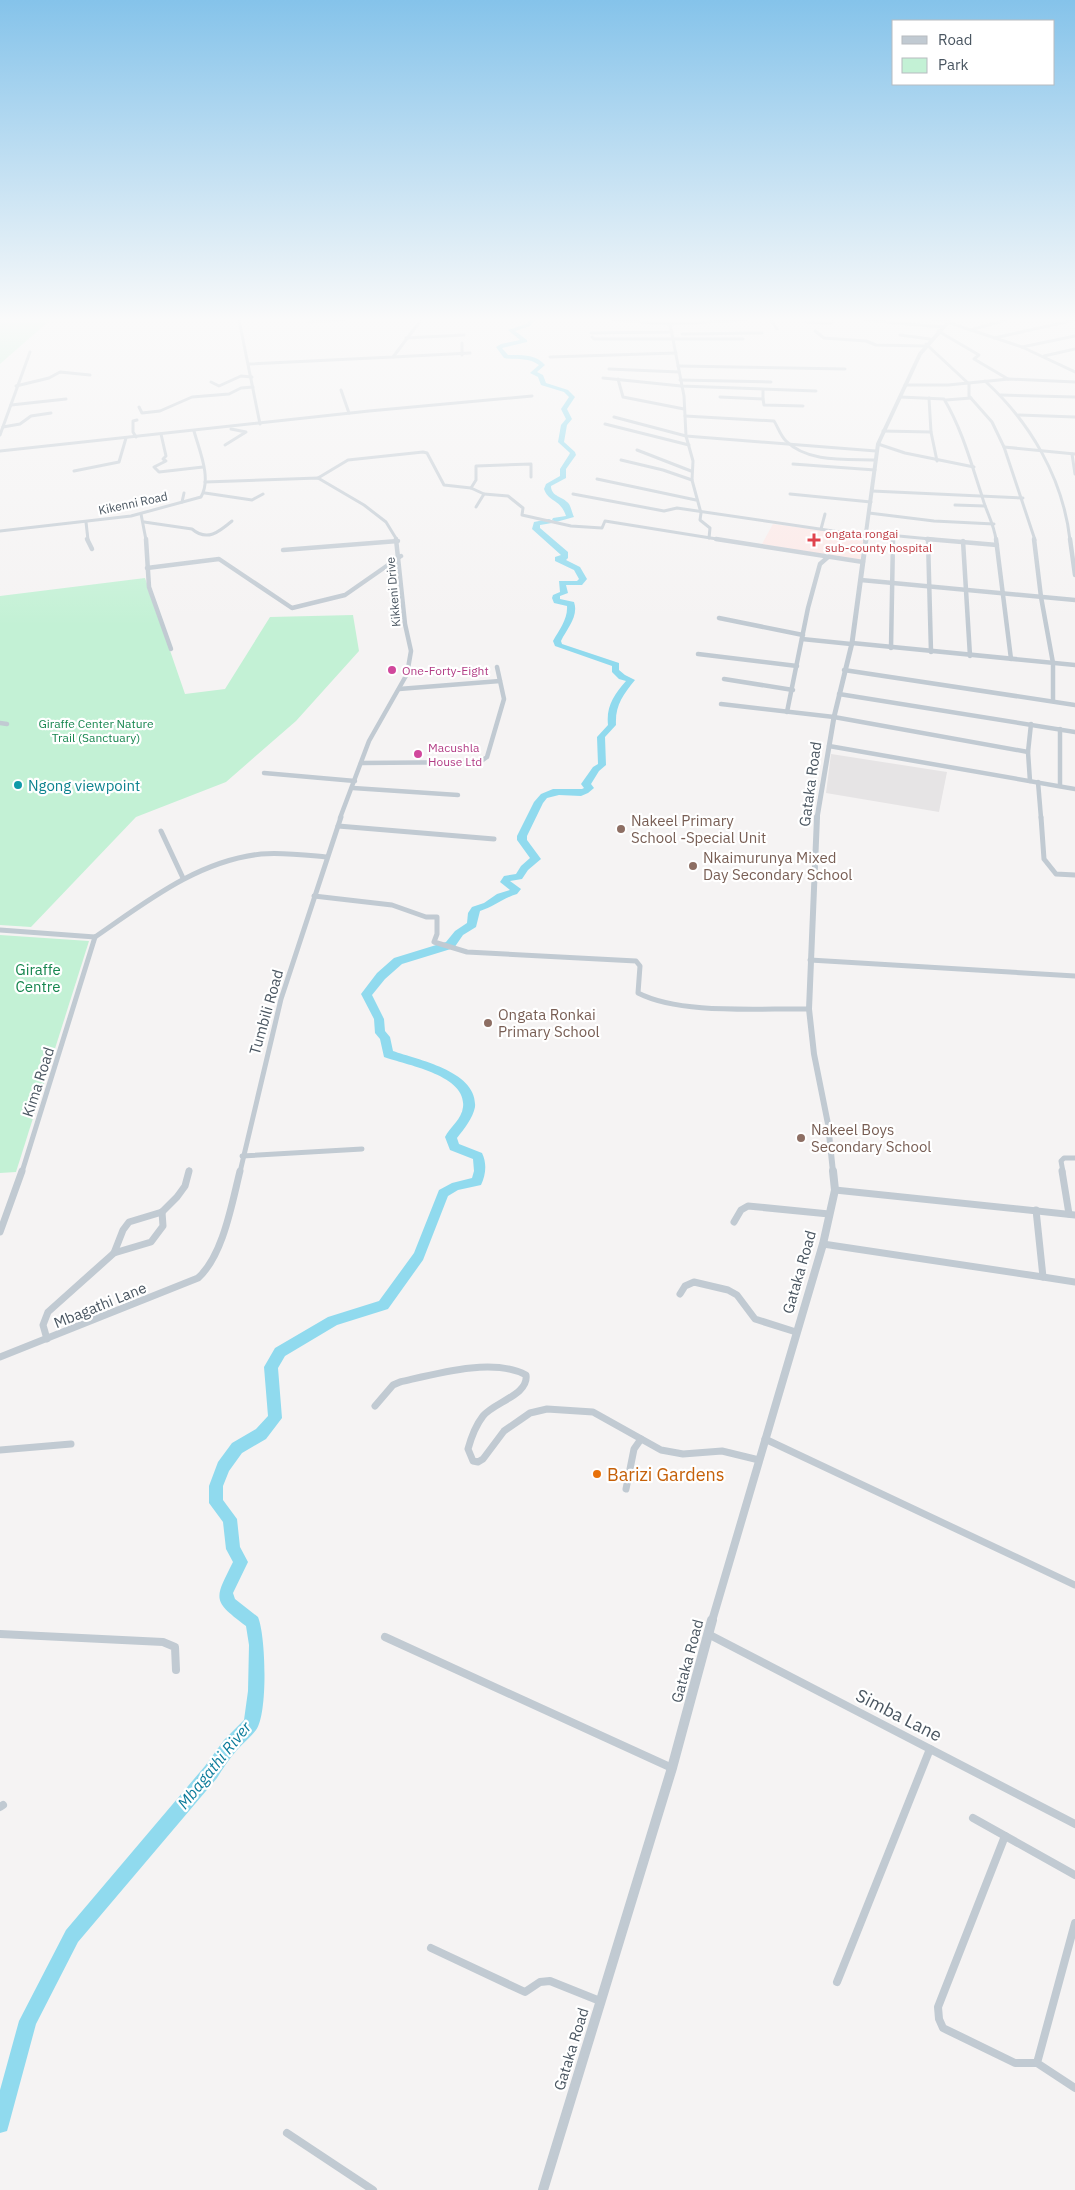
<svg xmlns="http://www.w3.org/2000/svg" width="1075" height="2190" font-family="'IBM Plex Sans',sans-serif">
  <rect width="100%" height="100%" fill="#f5f3f3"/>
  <polygon fill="#e6e4e5" points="831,754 947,772 939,812 826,793"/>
  <polygon fill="#fce8e6" points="773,524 864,536 860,561 762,544"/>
  <g fill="#c3f1d5">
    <polygon points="0,320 50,320 0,364"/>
    <polygon points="145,578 185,694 225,689 270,617 353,615 359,651 296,721 226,782 136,817 31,927 0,925 0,596"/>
    <polygon points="0,935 89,941 16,1172 0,1173"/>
  </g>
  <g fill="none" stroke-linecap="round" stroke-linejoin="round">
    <g fill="#90daee" fill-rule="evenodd">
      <path d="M529,320H535L530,326L515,331L527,340V342L502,348L508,355C521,355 536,354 545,365L537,372L543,375L546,383L568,390L575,397L567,409L572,419L567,425L564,442L575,452L576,455L566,469V478L551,486C551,497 563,496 569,504C571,507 572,513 574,517L556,522L552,520L553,518L566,516C560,498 549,503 544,489L546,484L560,476V469L569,455L570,453L558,442L561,425L566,419L561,409L569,397L564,392L541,385L538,377L530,373L539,365C528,357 516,360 504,358L496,347L501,344L520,340L508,330L526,324Z"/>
      <path d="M549,519L553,521L552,523L540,525V528L568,552V558L566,560L580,567L587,579L582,585H566L568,593L560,596V599L574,602C579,616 567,629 561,641L562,644L619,663V670L625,675L635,680C623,695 615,705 616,725L605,737L606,765L599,771L591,784L594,788L588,793L581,796L559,795L547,798L543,803L527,836V840L541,859L528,870L522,879L510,881L521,889L517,894C503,898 493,907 480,911L476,927L463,935L454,948L402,964L385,979L372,995L384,1019L385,1031L390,1037L393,1051C418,1060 478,1071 475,1107C473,1118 464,1129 457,1138L459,1144L482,1153C487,1163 486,1175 481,1185L458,1190L448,1196L423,1260L388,1309L337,1325L285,1356L278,1368L282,1418L266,1439L242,1453L229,1471L223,1486V1500L237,1519L240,1547L248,1562L233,1593L235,1599L258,1617C266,1636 268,1714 256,1730C251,1737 243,1743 237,1750C230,1758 223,1768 217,1778L78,1942L36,2024L9,2124L7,2131L0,2133V2090L19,2021L66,1930L205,1766L224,1740L244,1720L248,1691L249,1645L246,1626C212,1600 214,1600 233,1562L226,1549L223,1522L209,1503V1486L218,1462L232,1443L256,1429L268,1416L264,1367L275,1348L328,1317L379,1301L414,1253L439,1190L452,1183L472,1178L474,1171L473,1159L450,1150L445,1137C450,1127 462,1119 463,1107C467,1075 406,1065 384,1057L380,1039L375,1033L374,1019L361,994L377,973L394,958L446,942L455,931L467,923L468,913L472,907L484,903L497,894L510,890L500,882L504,876L516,874L521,866L530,858L517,840V836L534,802L541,794L553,789H582L584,788L581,784L593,767L598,764L597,737L608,725C606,706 614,695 626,681L619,679L612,672V666L555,646L553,641C559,630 568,619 567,606L554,603L552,598L553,595L560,592L559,581H577L579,579L574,570L555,561V557L561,555L532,529L534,522Z"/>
    </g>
    <g stroke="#c1cad2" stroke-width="3">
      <polyline points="239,320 260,424"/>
      <polyline points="612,320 670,324 746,320"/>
      <polyline points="771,320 777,329"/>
      <polyline points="864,320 942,327"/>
      <polyline points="932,320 944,321 1022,347 1075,372"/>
      <polyline points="309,322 345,320"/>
      <polyline points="806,322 830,323 833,320"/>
      <polyline points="670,324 684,396 686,436 693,461 692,480 701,513 700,520 710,528 709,538"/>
      <polyline points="970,330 1006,320"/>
      <polyline points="815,331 824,338 866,341 876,345 924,346"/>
      <polyline points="938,331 979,355 974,359 1008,379"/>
      <polyline points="591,333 672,332"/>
      <polyline points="682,334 762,333"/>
      <polyline points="900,335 930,339"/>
      <polyline points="592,337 594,339 743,339"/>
      <polyline points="406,338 464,335"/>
      <polyline points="994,338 1075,320"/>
      <polyline points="462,343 462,355"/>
      <polyline points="926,344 969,384 969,396 992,422 1004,447 1035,540"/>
      <polyline points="1022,347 1075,336"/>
      <polyline points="1044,356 1075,349"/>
      <polyline points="393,357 470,353"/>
      <polyline points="550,357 676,353"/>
      <polyline points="249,364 393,357 421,320"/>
      <polyline points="678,366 845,369"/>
      <polyline points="609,369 679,372"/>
      <polyline points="603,378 681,386 816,391"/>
      <polyline points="618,379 623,397 684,409"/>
      <polyline points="680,380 771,382"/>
      <path d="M985,381C1030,422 1063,478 1070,540"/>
      <polyline points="211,382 219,386 241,376 252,377"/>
      <polyline points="905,385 948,385 1009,379 1075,382"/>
      <polyline points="16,386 49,378 60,372 90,375"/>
      <polyline points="341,390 349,413"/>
      <polyline points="1001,395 1075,397"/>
      <polyline points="720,397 763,399 763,390"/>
      <path d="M900,397L944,399C962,429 971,463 982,496C986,512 994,523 996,540"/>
      <polyline points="929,398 931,432 937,461"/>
      <polyline points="763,399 764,405 803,406"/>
      <polyline points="946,400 971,398"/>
      <polyline points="11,405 66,399"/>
      <polyline points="139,407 142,413 160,411 192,397 229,394 241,388 253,387"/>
      <polyline points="1019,415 1075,417"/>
      <path d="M685,416L774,421C778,427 780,435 786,441C808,463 847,459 875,460"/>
      <polyline points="614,417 686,436 876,451"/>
      <polyline points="605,424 689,445"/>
      <polyline points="3,427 20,424 31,416 51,413"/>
      <polyline points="883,431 931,432"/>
      <polyline points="161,434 166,456 163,459 166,461 154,467 159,472 203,467"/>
      <polyline points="0,435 30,352"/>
      <polyline points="136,437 133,432 133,421 137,420"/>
      <polyline points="878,444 905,453 974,467"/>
      <polyline points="225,445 246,432 231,429"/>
      <polyline points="1004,447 1075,454"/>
      <polyline points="637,450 691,471"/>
      <polyline points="0,451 369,411 532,396"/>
      <polyline points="1072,454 1075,474"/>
      <polyline points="621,460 663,470 692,480"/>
      <polyline points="793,464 875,470"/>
      <polyline points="74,471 119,462 126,438"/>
      <polyline points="318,478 348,460 423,452 427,453 444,485 471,488 484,494 476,507"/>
      <polyline points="597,479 696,500"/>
      <polyline points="205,482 318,478 364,505 386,522 397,540"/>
      <polyline points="471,488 476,480 476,466 531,464 531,477"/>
      <polyline points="872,491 1023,498"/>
      <polyline points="205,493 252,500 263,494"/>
      <polyline points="484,494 508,496 523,508 522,515 571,526 602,528 605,521 723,540"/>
      <polyline points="573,494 664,511 677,508 867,536"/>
      <polyline points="790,494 871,502"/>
      <polyline points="182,502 184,493"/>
      <polyline points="955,505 985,506"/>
      <polyline points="869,513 934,521 994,524"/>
      <polyline points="141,514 146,540"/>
      <polyline points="86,522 88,540"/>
      <path d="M144,522L192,529C207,542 219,532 232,521"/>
      <polyline points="821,529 825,514"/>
      <path d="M0,531L131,516L201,497C212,478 199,450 194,431"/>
      <polyline points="867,533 941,540"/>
      <polyline points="893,540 893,535"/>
    </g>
    <g stroke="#c1cad2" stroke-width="4.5">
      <polyline points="87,539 92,549"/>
      <polyline points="146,539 149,587 171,649"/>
      <polyline points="716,539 863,562"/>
      <polyline points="927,539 997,545"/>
      <polyline points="928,539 931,652"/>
      <polyline points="996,539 1011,659"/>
      <polyline points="1034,539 1041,597 1053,663 1053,701"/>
      <polyline points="1070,539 1075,575"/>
      <polyline points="963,541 970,656"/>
      <polyline points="283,550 398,541"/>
      <polyline points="147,568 219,559 292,608 345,595 401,556"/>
      <polyline points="861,580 1075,600"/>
      <polyline points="719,618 803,635"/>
      <polyline points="802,639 851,644"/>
      <polyline points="852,643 1075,665"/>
      <polyline points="891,648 893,539"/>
      <polyline points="698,654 797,666"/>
      <polyline points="844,670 1075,705"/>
      <polyline points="724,679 793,690"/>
      <polyline points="399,689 500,681"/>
      <polyline points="839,694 1075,732"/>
      <polyline points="721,704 834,717 1028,752"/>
      <polyline points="787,712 808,608 820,564 828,557"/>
      <polyline points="0,723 7,724"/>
      <polyline points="1060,729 1060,786"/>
      <polyline points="829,746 1075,789"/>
      <polyline points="361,763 480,762 487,757 504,699 497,667"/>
      <polyline points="264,773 355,781"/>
      <polyline points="1030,781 1028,752 1031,724"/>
      <polyline points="1038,782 1041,818"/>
      <polyline points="353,788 458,795"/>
      <polyline points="340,818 369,741 407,674 411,651 405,624 396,539"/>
    </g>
    <g stroke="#c1cad2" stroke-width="5">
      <polyline points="1041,817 1044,859 1056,874 1075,875"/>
      <polyline points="338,826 494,839"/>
      <polyline points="161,831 183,878"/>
      <path d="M314,896L392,905L426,917H437V934L434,942L467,952L636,961L640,966L638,993C681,1015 760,1008 809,1009"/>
      <polyline points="0,930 95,937"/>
      <path d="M95,937C146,902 197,861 261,854C282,852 305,855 326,857"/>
      <polyline points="810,960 1075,976"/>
      <polyline points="242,1156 362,1149"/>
      <polyline points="22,1172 95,937"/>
      <polyline points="189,1172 189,1170"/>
      <polyline points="240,1172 281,999 341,817"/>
      <polyline points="1063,1172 1061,1161 1064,1158 1075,1158"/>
    </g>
    <g stroke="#c1cad2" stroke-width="7">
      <polyline points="1062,1171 1069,1214"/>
      <polyline points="835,1190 1075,1215"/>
      <polyline points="734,1222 741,1210 748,1206 829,1214"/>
      <polyline points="0,1232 22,1171"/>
      <polyline points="823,1244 1043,1277 1036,1210"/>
      <polyline points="114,1253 151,1242 163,1226 162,1212"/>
      <polyline points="1043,1277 1075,1282"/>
      <polyline points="680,1294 685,1286 694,1282 728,1290 737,1295 755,1319 796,1332"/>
      <polyline points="47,1339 43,1325 48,1312 114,1253 123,1230 129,1222 162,1212 177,1197 185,1186 189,1171"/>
      <path d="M0,1357L198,1278C223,1256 232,1203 240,1171"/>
      <path d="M375,1406L393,1385L400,1382C435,1374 493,1357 526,1375C529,1395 494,1402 483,1416C476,1425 471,1438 468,1449L473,1461L478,1462L483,1459L504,1431L530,1413L547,1409L593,1412L661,1450L683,1454L722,1451L759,1460"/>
      <polyline points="765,1439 1075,1585"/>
      <polyline points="0,1450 71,1444"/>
      <polyline points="626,1489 634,1449 641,1439"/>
    </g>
    <g stroke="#c1cad2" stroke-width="8">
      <polyline points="0,1634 163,1642 175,1647 176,1670"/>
      <polyline points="708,1634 1075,1824"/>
      <polyline points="385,1637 672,1768"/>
      <polyline points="0,1807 3,1805"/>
      <polyline points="973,1818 1075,1875"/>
      <polyline points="1005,1836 938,2007 939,2019 943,2028 1015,2063 1037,2063"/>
      <polyline points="1075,1923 1037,2063 1075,2088"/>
      <polyline points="431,1948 525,1992 540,1982 550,1981 600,2001"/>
      <polyline points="837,1982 930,1749"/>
      <polyline points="287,2133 373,2190"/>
    </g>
    <polyline stroke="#c1cad2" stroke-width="4" points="865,540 878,444 920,354 950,320"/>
    <polyline stroke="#c1cad2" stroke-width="5" points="817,818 834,717 852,643 866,539"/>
    <polyline stroke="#c1cad2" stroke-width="6" points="817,817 809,1009 814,1054 828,1124 833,1172"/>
    <polyline stroke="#c1cad2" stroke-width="8" points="712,1621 823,1244 835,1190 833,1171"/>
    <polyline stroke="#c1cad2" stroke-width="10" points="543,2190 672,1768 712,1620"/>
  </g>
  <linearGradient id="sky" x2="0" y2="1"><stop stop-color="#85c3ea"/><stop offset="0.51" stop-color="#fafafa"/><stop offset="1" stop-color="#fafafa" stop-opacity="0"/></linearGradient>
  <rect width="1075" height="626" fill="url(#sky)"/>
  <path fill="#e0444e" stroke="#fff" stroke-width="2" d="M811.5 532.5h5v5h5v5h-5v5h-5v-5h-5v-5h5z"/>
  <g fill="#d1479c" stroke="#fff" stroke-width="2">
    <circle cx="392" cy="670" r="5"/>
    <circle cx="418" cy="754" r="5"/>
  </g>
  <circle fill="#0f9aa8" stroke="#fff" stroke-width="2" cx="18" cy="785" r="5"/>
  <g fill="#8d6e63" stroke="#fff" stroke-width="2">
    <circle cx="621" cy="829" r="5"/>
    <circle cx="693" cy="866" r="5"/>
    <circle cx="488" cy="1023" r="5"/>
    <circle cx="801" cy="1138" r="5"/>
  </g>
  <circle fill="#e8710a" stroke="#fff" stroke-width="2" cx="597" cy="1474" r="5"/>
  <g text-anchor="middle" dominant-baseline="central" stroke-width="4.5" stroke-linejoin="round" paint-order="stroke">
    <g font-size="12" fill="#4a5661" stroke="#fff">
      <text transform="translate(133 503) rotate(-12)">Kikenni Road</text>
      <text transform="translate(393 592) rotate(-95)">Kikkeni Drive</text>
    </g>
    <g font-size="12" fill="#be3a42" stroke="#fff" text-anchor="start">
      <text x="825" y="533">ongata rongai<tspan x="825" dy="14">sub-county hospital</tspan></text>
    </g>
    <g font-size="12" fill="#b23c85" stroke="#fff" text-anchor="start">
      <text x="402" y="670">One-Forty-Eight</text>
      <text x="428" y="747">Macushla<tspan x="428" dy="14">House Ltd</tspan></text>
    </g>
    <g font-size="12" fill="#17864f" stroke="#fff">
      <text x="96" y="723">Giraffe Center Nature<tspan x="96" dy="14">Trail (Sanctuary)</tspan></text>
    </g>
    <g font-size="15" fill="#4a5661" stroke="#fff">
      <text transform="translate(810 784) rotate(-82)">Gataka Road</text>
      <text transform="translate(266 1012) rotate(-74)">Tumbili Road</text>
      <text transform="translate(38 1082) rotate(-72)">Kima Road</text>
      <text transform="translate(799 1272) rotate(-74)">Gataka Road</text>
      <text transform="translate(100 1305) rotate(-22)">Mbagathi Lane</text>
      <text transform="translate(687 1661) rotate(-75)">Gataka Road</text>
      <text transform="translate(571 2049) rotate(-73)">Gataka Road</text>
    </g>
    <g font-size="15" fill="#0d838f" stroke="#fff" text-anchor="start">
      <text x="28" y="785">Ngong viewpoint</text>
    </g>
    <g font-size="15" fill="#785e54" stroke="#fff" text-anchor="start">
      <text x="631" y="820">Nakeel Primary<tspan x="631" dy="17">School -Special Unit</tspan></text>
      <text x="703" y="857">Nkaimurunya Mixed<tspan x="703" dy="17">Day Secondary School</tspan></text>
      <text x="498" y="1014">Ongata Ronkai<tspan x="498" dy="17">Primary School</tspan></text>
      <text x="811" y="1129">Nakeel Boys<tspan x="811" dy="17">Secondary School</tspan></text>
    </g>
    <g font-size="15" fill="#17864f" stroke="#fff">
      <text x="38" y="969">Giraffe<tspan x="38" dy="17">Centre</tspan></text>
    </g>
    <g font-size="16" font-style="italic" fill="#0c7c9b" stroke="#fff">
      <text transform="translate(214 1765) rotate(-51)">Mbagathi River</text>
    </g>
    <g font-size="18" fill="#c56008" stroke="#fff" text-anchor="start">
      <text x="607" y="1474">Barizi Gardens</text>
    </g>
    <g font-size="18" fill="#4a5661" stroke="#fff">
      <text transform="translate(899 1715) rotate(27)">Simba Lane</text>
    </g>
  </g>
  <rect x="892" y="20" width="162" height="65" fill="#ffffff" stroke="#b7bbc0"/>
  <rect x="902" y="36" width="25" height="8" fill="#c1cad2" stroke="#b7bbc0"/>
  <text x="938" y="45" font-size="15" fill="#4a5661">Road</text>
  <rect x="902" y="58" width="25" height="15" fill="#c3f1d5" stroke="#b7bbc0"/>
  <text x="938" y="70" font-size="15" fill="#4a5661">Park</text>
</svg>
